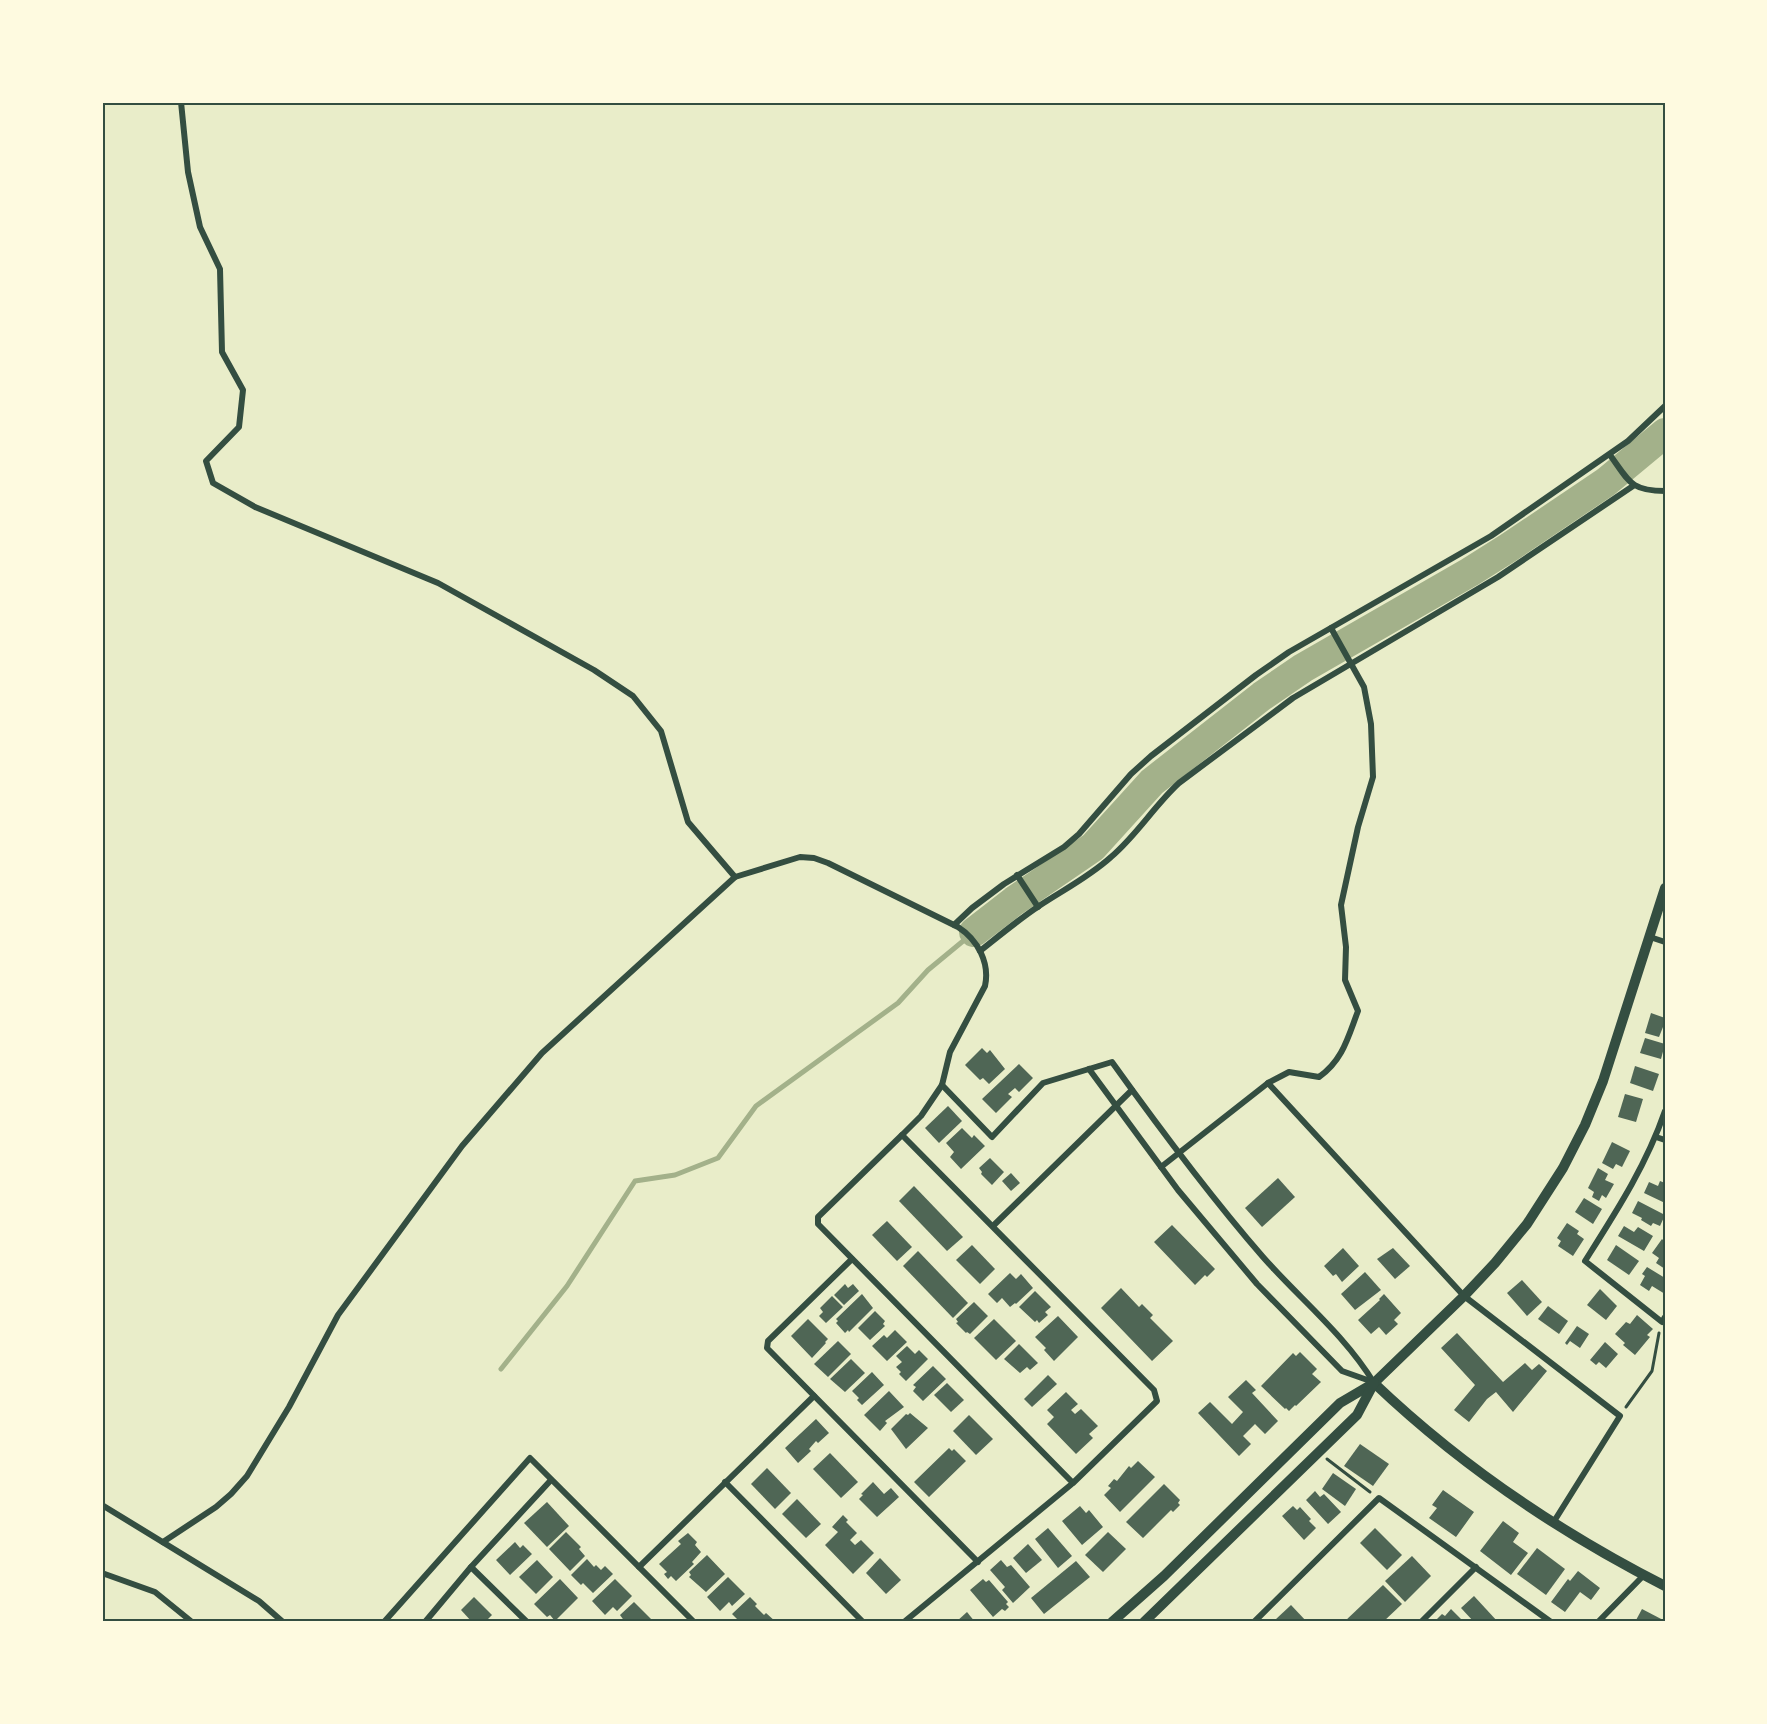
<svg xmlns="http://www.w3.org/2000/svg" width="1767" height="1724" font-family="Arial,sans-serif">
  <rect width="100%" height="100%" fill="#e9edc9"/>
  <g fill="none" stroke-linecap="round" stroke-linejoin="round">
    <polyline stroke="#a3b18a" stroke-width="5" points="501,1369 567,1286 635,1181 675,1175 718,1158 756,1106 898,1003 928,970 974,932"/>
    <polyline stroke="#a3b18a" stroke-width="30" points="974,932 1014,901 1093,847 1152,782 1262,696 1303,668 1470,572 1508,548 1606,482 1665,433"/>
  </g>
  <g fill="#4f6655">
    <polygon points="1651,1013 1665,1018 1665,1027 1663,1027 1659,1037 1645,1033"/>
    <polygon points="1645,1038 1665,1044 1661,1059 1640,1053"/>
    <polygon points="982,1048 987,1053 990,1050 1005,1069 989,1084 983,1078 980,1080 965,1065"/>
    <polygon points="1019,1064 1033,1078 1019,1092 1015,1088 1008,1094 1012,1097 996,1113 982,1099"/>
    <polygon points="1635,1066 1659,1074 1653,1091 1630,1083"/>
    <polygon points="1625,1094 1643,1099 1636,1122 1618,1117"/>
    <polygon points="948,1106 962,1121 939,1143 925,1128"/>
    <polygon points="962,1128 972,1138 974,1135 985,1146 961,1169 950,1157 954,1152 946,1143"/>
    <polygon points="1612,1142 1630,1151 1622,1167 1616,1164 1613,1169 1602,1163"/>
    <polygon points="990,1158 1004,1172 992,1185 981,1174 982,1172 979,1168"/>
    <polygon points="1598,1168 1608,1174 1605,1180 1614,1184 1606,1198 1602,1195 1599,1201 1592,1197 1594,1192 1588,1188"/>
    <polygon points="1011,1173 1020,1183 1011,1191 1002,1181"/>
    <polygon points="1278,1178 1295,1197 1262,1227 1245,1208"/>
    <polygon points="1660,1181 1665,1183 1665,1203 1644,1193 1649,1182 1658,1186"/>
    <polygon points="914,1186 963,1237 947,1251 899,1201"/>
    <polygon points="1584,1198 1602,1209 1593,1224 1575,1212"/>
    <polygon points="1638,1201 1665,1215 1660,1226 1653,1223 1651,1226 1641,1220 1642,1218 1632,1213"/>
    <polygon points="887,1221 912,1247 897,1261 872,1235"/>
    <polygon points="1567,1223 1579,1231 1577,1234 1584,1239 1573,1256 1558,1246 1561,1241 1557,1238"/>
    <polygon points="1172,1225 1215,1269 1207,1277 1205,1275 1195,1285 1154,1242"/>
    <polygon points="1624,1226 1634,1232 1638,1227 1653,1236 1644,1251 1618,1236"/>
    <polygon points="1662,1239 1665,1242 1665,1269 1656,1263 1659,1258 1652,1253"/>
    <polygon points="972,1245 995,1269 980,1284 956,1260"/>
    <polygon points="1616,1245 1639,1261 1629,1275 1607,1260"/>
    <polygon points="1343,1248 1359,1266 1342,1282 1336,1274 1333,1276 1324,1266"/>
    <polygon points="1393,1248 1410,1266 1395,1279 1377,1259"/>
    <polygon points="918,1251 968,1303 953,1318 903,1266"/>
    <polygon points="1647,1267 1665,1278 1665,1294 1652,1286 1649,1291 1640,1285 1645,1276 1642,1274"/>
    <polygon points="1365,1272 1381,1290 1355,1310 1341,1294"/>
    <polygon points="1010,1273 1016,1279 1021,1274 1033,1288 1016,1304 1015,1303 1010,1307 1002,1298 997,1303 988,1294"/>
    <polygon points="1522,1280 1542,1302 1527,1316 1507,1293"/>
    <polygon points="845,1284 848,1288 853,1284 859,1291 844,1305 834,1295"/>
    <polygon points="1121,1288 1139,1307 1142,1304 1153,1315 1150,1318 1173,1341 1152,1361 1101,1308"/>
    <polygon points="1600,1289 1617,1306 1606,1320 1587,1305"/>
    <polygon points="1035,1291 1051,1307 1045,1312 1048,1315 1039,1323 1037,1320 1035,1322 1019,1307"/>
    <polygon points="862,1294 873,1308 849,1332 848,1330 845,1333 836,1323 838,1321 836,1319"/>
    <polygon points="1384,1294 1401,1313 1394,1320 1398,1324 1386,1335 1379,1327 1371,1334 1358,1320 1380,1300 1379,1299"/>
    <polygon points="832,1296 843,1307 826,1323 819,1316 823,1312 820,1308"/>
    <polygon points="974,1302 988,1316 970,1334 967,1332 966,1333 956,1323 958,1322 956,1319"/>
    <polygon points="1548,1306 1568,1321 1559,1334 1538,1319"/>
    <polygon points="875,1311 885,1321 883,1324 885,1326 870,1340 858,1328"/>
    <polygon points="1637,1315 1653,1329 1647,1335 1650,1337 1635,1355 1623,1345 1625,1343 1615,1334 1626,1322 1630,1324"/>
    <polygon points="1058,1316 1078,1337 1054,1361 1044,1350 1046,1348 1035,1337"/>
    <polygon points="808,1319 828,1339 825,1342 826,1343 812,1358 791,1336"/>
    <polygon points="994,1319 1016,1341 996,1360 974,1338"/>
    <polygon points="1577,1326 1589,1334 1580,1348 1570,1341 1567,1345 1565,1343"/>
    <polygon points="895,1330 907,1342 887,1361 872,1346 884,1335 887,1338"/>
    <polygon points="1457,1333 1503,1382 1525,1363 1532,1370 1539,1364 1547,1371 1513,1412 1496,1392 1487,1399 1469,1422 1454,1410 1475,1385 1441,1348"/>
    <polygon points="838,1341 851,1354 828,1377 814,1364"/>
    <polygon points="1605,1342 1618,1354 1606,1368 1599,1362 1596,1365 1590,1360"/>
    <polygon points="1019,1344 1038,1363 1030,1370 1027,1367 1020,1373 1004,1359"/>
    <polygon points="907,1346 915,1354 919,1350 928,1359 906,1381 899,1374 901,1372 896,1367 902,1362 896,1356"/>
    <polygon points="1300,1352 1317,1369 1312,1374 1321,1382 1296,1406 1295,1405 1289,1411 1286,1408 1285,1409 1261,1386 1293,1353 1296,1356"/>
    <polygon points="851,1359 865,1373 845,1392 830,1379"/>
    <polygon points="933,1366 946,1379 923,1401 913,1391 916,1387 913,1385"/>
    <polygon points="872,1372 884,1385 862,1405 857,1400 859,1398 852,1391"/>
    <polygon points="1048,1375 1057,1384 1032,1407 1024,1399"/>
    <polygon points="1246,1380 1256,1390 1252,1393 1278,1421 1265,1434 1255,1424 1243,1436 1251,1444 1239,1456 1198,1413 1210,1402 1232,1424 1243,1412 1228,1397"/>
    <polygon points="947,1383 964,1400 951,1412 934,1395"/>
    <polygon points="889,1391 904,1407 885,1421 887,1423 880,1431 864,1415"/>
    <polygon points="1066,1392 1078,1404 1071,1410 1075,1414 1081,1409 1098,1426 1089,1434 1093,1438 1076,1454 1047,1424 1054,1417 1047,1410"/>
    <polygon points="910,1413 928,1428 906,1449 891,1429 906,1414 908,1415"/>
    <polygon points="969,1415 993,1439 976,1455 953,1431"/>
    <polygon points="816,1419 829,1433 818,1443 816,1441 809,1449 811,1451 798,1463 785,1448"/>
    <polygon points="1360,1444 1389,1464 1373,1486 1344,1466"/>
    <polygon points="949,1448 952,1451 954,1449 966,1461 929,1497 914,1482"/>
    <polygon points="830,1453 858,1482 841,1498 813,1469"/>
    <polygon points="1138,1461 1155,1477 1120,1512 1104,1495 1111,1488 1108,1486 1114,1479 1117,1481 1129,1466 1131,1468"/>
    <polygon points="767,1468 791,1493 775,1509 751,1484"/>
    <polygon points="1333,1473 1356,1489 1345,1506 1322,1489"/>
    <polygon points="873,1482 884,1494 891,1488 899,1497 877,1517 859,1499 863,1495 861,1494"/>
    <polygon points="1164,1484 1180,1500 1178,1503 1180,1505 1173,1512 1171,1510 1143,1538 1126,1522"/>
    <polygon points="1443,1490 1474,1512 1456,1537 1429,1518 1437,1508 1432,1505"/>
    <polygon points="1315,1491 1320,1497 1324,1494 1341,1512 1328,1524 1306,1500"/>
    <polygon points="797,1499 821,1524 806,1538 782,1514"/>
    <polygon points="547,1502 569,1526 547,1547 524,1523"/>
    <polygon points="1080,1506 1086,1513 1089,1510 1103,1527 1082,1545 1062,1521"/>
    <polygon points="1293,1506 1297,1510 1300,1507 1311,1519 1309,1521 1316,1528 1304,1540 1282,1516"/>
    <polygon points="843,1515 848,1520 846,1522 857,1533 850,1540 855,1545 861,1540 874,1553 853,1574 825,1545 838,1532 832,1527"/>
    <polygon points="1503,1521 1519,1533 1513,1542 1528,1553 1511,1575 1480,1551"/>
    <polygon points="1048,1528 1072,1556 1058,1568 1035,1539"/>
    <polygon points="1375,1528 1402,1555 1387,1570 1360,1543"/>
    <polygon points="566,1532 581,1547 579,1549 585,1556 570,1571 549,1549"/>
    <polygon points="1108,1532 1126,1549 1103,1572 1085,1555"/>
    <polygon points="688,1533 697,1542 695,1545 701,1552 692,1562 694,1564 676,1581 671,1576 668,1579 664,1574 667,1572 659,1564 681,1544 678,1541"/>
    <polygon points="515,1542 520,1548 523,1545 532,1554 510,1575 496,1560"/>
    <polygon points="1028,1544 1042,1560 1026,1573 1013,1558"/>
    <polygon points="1537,1548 1565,1569 1546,1595 1517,1574"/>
    <polygon points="707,1555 725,1574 706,1592 689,1577 691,1575 689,1572"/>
    <polygon points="1412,1556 1431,1576 1405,1602 1385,1581"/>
    <polygon points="880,1558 901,1580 886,1594 866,1573"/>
    <polygon points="587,1559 594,1567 596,1565 601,1570 605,1566 613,1574 593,1593 583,1583 581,1585 571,1575"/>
    <polygon points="537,1560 553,1577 536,1594 519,1577"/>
    <polygon points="1001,1560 1007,1567 1011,1565 1030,1587 1013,1603 1002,1590 1005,1587 990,1570"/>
    <polygon points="1076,1561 1090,1577 1044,1614 1031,1598"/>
    <polygon points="1578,1571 1600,1588 1591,1600 1580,1592 1565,1612 1551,1602 1568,1579 1570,1581"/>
    <polygon points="728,1577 745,1594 732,1606 729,1602 720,1611 707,1597"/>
    <polygon points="560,1579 578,1598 555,1621 550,1615 547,1617 534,1604"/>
    <polygon points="615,1579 632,1596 617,1611 613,1607 605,1615 592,1601"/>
    <polygon points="983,1579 986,1582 989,1580 1008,1602 1006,1604 1009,1607 1005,1611 1002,1609 993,1617 970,1590"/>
    <polygon points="1383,1585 1402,1604 1383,1622 1344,1622"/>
    <polygon points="1474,1596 1498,1622 1474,1622 1461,1608"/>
    <polygon points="474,1597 492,1615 485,1622 472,1622 461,1610"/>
    <polygon points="750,1597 757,1604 755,1606 764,1615 766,1613 776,1622 740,1622 732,1614"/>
    <polygon points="634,1602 654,1622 625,1622 620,1615"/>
    <polygon points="1291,1605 1307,1622 1277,1622 1275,1620"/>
    <polygon points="1451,1609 1464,1622 1434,1622 1442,1614 1445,1616"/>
    <polygon points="1642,1609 1665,1621 1665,1622 1635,1622"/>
    <polygon points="967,1612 975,1622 956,1622"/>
  </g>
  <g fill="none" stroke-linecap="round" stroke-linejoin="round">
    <g stroke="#344e41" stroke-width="3">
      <polyline points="1626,1407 1652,1371 1659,1333"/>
      <polyline points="1327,1459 1370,1492"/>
    </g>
    <g stroke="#344e41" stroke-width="6">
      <polyline points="181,102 188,172 200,227 220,269 222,352 243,390 239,427 206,461 213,483 255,507 438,583 594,670 633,696 661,731 688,822 735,877"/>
      <path d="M1610,455C1629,481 1630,491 1665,491"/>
      <polyline points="1017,875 1038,907"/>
      <polyline points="954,925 972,908 1004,884 1064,847 1079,834 1131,774 1151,756 1256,675 1289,652 1491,536 1628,441 1665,406"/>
      <polyline points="1650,937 1665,942"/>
      <path d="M980,951C999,936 1018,920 1039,906C1063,890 1089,877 1111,857C1137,835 1154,806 1179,783L1293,698L1498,577L1633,486"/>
      <polyline points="1089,1069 1178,1190 1257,1284 1342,1371 1373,1382"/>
      <path d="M1268,1083L1289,1072L1319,1077C1343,1060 1348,1037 1358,1011L1345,980L1346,947L1341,905L1358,827L1373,777L1371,724L1364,687L1331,628"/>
      <path d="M942,1085L992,1137L1043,1083L1112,1062C1160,1129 1209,1195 1263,1257C1299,1298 1345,1335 1374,1383"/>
      <path d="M1665,1111C1646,1166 1616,1212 1585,1261L1662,1322L1665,1317"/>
      <polyline points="1656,1137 1665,1140"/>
      <polyline points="1161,1167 1268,1083 1464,1296 1620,1416 1553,1523"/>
      <polyline points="994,1225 1132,1090"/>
      <polyline points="852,1259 768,1341 767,1348 978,1562"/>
      <polyline points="725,1482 863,1622"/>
      <polyline points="102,1505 259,1601 283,1622"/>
      <path d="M163,1542L216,1507L231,1494L247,1476L289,1407L338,1315L462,1146L542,1053L735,877L800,857L814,858L828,863L958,927C978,940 990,963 985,986L950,1052L942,1085L921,1116L902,1135"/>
      <polyline points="471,1567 527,1622"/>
      <polyline points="639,1567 814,1396"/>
      <polyline points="102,1573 155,1592 192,1622"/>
      <polyline points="384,1622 530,1458 694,1622"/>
      <polyline points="425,1622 471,1567 551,1480"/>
      <polyline points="904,1622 1073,1483 1157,1401 1154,1390 902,1135 818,1217 818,1224 1073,1483"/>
      <polyline points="1254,1622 1379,1498 1551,1622"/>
      <polyline points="1421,1622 1476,1567"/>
      <polyline points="1598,1622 1644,1575"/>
    </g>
    <g stroke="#344e41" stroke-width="10">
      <path d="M1374,1383C1460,1465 1559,1532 1665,1586"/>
      <polyline points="1112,1622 1164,1576 1340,1403 1374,1383 1464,1296 1495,1263 1527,1224 1563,1168 1585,1125 1603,1081 1665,888"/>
      <polyline points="1144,1622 1357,1415 1374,1383"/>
    </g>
  </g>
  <rect width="1767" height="1724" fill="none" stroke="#fefae0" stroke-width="207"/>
  <rect x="104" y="104" width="1560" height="1516" fill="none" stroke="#344e41" stroke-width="2"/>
</svg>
